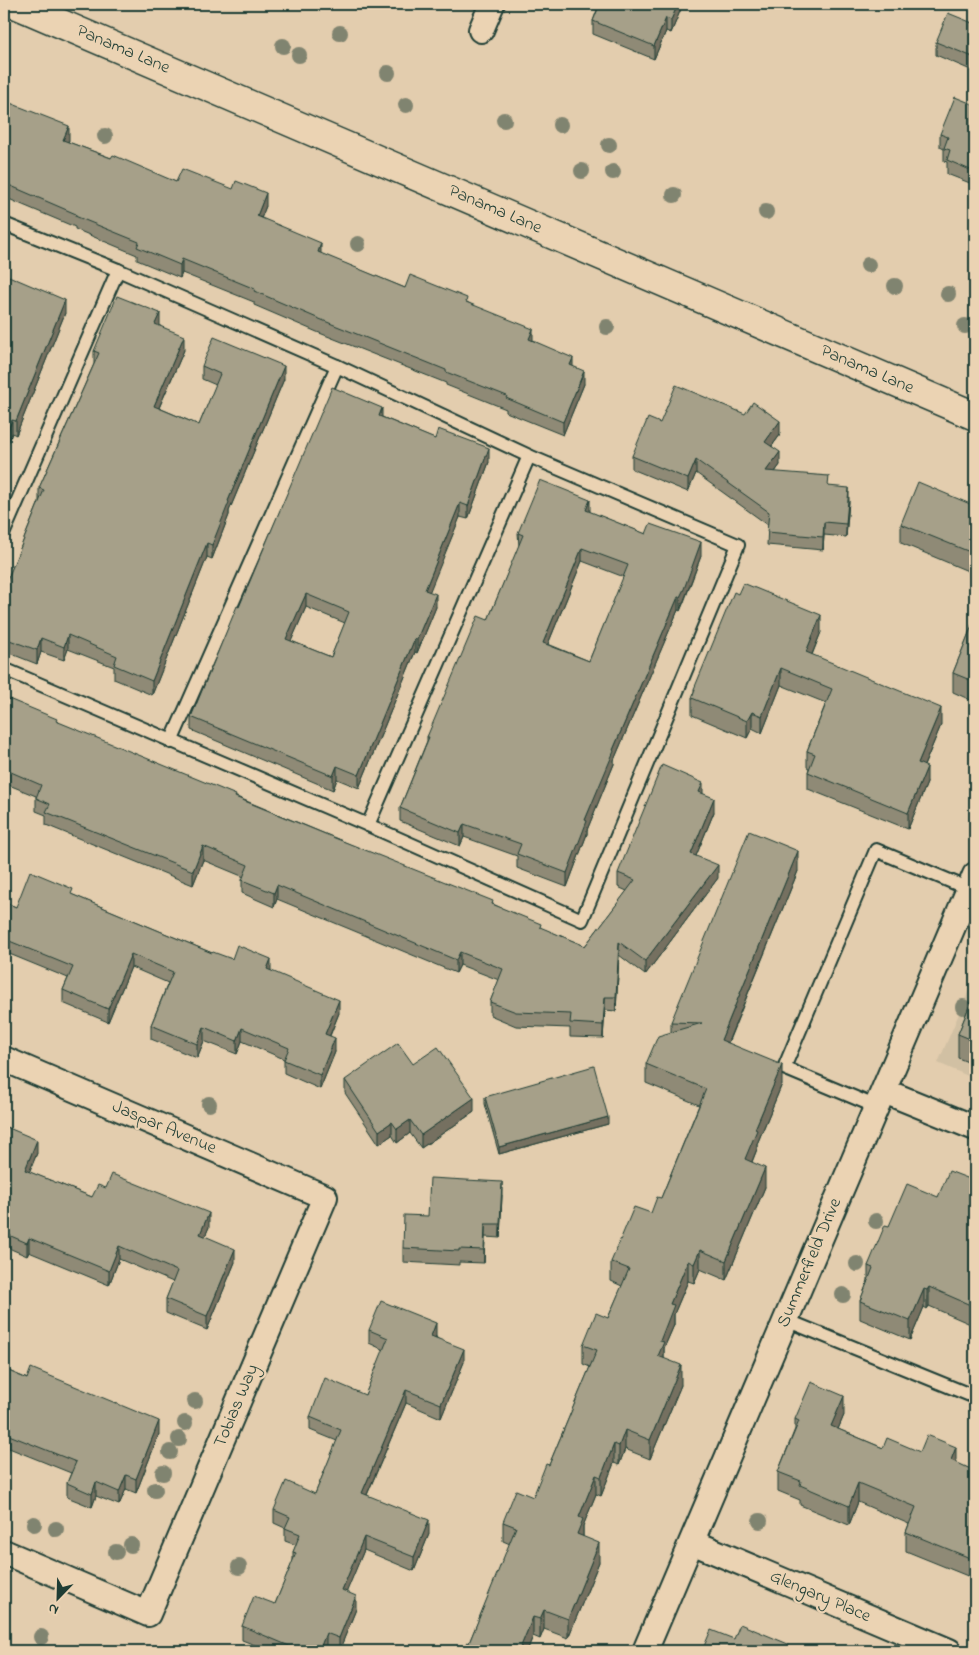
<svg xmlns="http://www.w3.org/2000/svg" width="979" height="1655" font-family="'Indie Flower',sans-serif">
  <rect width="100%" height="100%" fill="#e3cdae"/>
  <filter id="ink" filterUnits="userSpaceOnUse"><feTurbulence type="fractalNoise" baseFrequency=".02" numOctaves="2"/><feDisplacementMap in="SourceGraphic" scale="10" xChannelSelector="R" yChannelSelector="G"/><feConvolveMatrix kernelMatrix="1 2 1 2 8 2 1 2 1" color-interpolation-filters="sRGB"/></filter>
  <g filter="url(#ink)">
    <polygon fill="#d1c0a3" points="975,976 975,1079 938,1063"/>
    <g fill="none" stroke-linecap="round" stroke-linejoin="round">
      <defs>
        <g id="lane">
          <polyline points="4,224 118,270 337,366 529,456 738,545 582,920 368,825 4,669"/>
          <polyline points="4,532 118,270"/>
          <polyline points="171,742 337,366"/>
          <polyline points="368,825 529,456"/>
          <polyline points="877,1107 784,1068 876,850 969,889"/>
          <polyline points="786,1320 975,1397"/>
        </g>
        <g id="street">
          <polyline points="481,30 492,4"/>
          <polyline points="4,1059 325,1197 148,1614 4,1552"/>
          <polyline points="884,1091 975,1128"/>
          <polyline points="692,1542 949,1651"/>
          <polyline points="645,1651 975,875"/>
        </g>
        <polyline id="secondary" points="15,4 975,416"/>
      </defs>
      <use href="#lane" stroke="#1f3d34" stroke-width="16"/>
      <use href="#street" stroke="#1f3d34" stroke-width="28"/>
      <use href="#secondary" stroke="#1f3d34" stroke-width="31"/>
      <use href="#lane" stroke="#ebd3b3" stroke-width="12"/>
      <use href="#street" stroke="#ebd3b3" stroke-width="24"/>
      <use href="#secondary" stroke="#ebd3b3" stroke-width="28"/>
    </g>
    <g fill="#808470">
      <circle cx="340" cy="33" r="8"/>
      <circle cx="283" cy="46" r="8"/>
      <circle cx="299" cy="55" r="8"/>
      <circle cx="388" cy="73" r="8"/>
      <circle cx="406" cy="105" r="8"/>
      <circle cx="504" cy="120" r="8"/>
      <circle cx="560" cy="125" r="8"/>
      <circle cx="105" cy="136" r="8"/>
      <circle cx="609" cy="145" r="8"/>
      <circle cx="582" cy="171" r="8"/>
      <circle cx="613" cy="172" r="8"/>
      <circle cx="674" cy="195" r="8"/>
      <circle cx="766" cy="212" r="8"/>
      <circle cx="358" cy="244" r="8"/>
      <circle cx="868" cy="265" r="8"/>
      <circle cx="895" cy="286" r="8"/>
      <circle cx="948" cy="294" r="8"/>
      <circle cx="965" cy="326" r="8"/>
      <circle cx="607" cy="327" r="8"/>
      <circle cx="963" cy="1007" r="8"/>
      <circle cx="209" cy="1104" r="8"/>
      <circle cx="876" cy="1221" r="8"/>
      <circle cx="857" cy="1264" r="8"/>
      <circle cx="843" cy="1295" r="8"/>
      <circle cx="195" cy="1401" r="8"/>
      <circle cx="185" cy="1423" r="8"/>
      <circle cx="179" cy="1439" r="8"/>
      <circle cx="170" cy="1452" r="8"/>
      <circle cx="163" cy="1473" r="8"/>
      <circle cx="155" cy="1490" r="8"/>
      <circle cx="760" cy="1521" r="8"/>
      <circle cx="34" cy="1524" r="8"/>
      <circle cx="56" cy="1529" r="8"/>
      <circle cx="131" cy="1545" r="8"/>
      <circle cx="116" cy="1552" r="8"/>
      <circle cx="239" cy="1567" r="8"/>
      <circle cx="41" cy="1637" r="8"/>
    </g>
    <g fill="#8f8a76" stroke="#1f3d34" fill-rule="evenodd">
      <polygon points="592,4 683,4 671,33 666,31 654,59 593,34 593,21 597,10 592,7"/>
      <polygon points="975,24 975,64 973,71 936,55 936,42"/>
      <polygon points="4,96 7,101 69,140 68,142 176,182 266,206 261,218 321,254 405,288 467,302 533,340 573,366 584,384 563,435 506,412 506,409 446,385 446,383 317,332 254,305 254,302 182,273 180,278 137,260 137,255 75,229 75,227 4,197"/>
      <polygon points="975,105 975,185 947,174 947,162 944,161 944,149 940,147 940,134"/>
      <polygon points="4,274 65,313 16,435 12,433 4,453"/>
      <polygon points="160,326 184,350 159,408 199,425 216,385 202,379 202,366 284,379 229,511 229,515 212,559 207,557 152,695 114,679 114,667 68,649 64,660 41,652 37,664 4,651 4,588 39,502 39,488 94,364 94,351"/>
      <path d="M382,417L489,462L468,519L460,517L429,591L436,607L417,653L415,652L359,788L337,779L333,790L191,730V717L239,607ZM306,607L345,623L331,657L291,641Z"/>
      <polygon points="660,423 780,435 772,446 780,465 775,472 829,486 849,501 846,537 824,535 823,550 767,545 768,525 696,473 688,492 632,469 632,456"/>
      <polygon points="975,506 975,574 901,543 901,524"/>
      <path d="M590,512L701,556L684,602L680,611L678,610L614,760V764L587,830V834L567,887L517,868V856L464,837L460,846L400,821V808L427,741V737L488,620L519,546L518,533ZM582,561L624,577L589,661L548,644Z"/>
      <polygon points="975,618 975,702 953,692 953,673"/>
      <polygon points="821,632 812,655 941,725 924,766 927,783 908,829 808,789 808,772 809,768 807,767 807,751 826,703 781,685 762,733 752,728 747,738 692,715 692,698 694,693 694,689"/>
      <polygon points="4,697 57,722 493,904 541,928 585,946 627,891 618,887 618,873 703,794 714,812 696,856 718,878 645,975 619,955 616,1011 605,1010 603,1038 570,1037 570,1028 516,1026 490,1015 490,1002 499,980 460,965 456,973 277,899 274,907 242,893 242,880 244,877 203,860 193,885 46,825 46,815 36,811 36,796 4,783"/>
      <polygon points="798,871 728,1043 782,1084 757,1144 757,1149 752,1162 765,1187 726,1280 700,1269 694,1283 688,1281 674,1314 674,1325 664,1348 664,1359 681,1385 650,1459 625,1449 619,1465 614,1463 601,1496 596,1494 583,1526 583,1536 599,1562 568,1638 544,1629 540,1639 533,1636 527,1651 463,1651 469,1643 510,1544 503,1541 503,1522 533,1497 549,1465 590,1367 583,1364 583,1345 608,1318 622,1286 611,1281 611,1262 651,1213 661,1198 699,1105 646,1083 646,1064 671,1032 671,1022"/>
      <polygon points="73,895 212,953 271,971 339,1013 330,1036 335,1052 320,1089 284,1073 284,1059 242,1041 237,1054 204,1041 197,1058 151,1039 151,1025 168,983 131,967 108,1022 63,1003 63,990 68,978 7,953 4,902 16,907"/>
      <polygon points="975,992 975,1065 958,1058 958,1034"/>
      <polygon points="413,1064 474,1112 421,1148 410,1133 397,1143 392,1135 379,1144 345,1093 345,1080"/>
      <polygon points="485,1097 608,1124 499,1154 485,1104"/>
      <polygon points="4,1126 37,1153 29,1172 92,1197 209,1227 205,1236 235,1262 207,1330 166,1313 166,1299 173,1282 119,1259 109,1285 29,1252 27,1256 4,1246"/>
      <polygon points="975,1181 975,1326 929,1306 927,1309 924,1307 910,1340 860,1319 860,1301 868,1281 868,1266 889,1226 938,1197"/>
      <polygon points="502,1195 500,1238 485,1237 484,1263 459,1262 459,1265 403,1262 403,1248 428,1216"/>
      <polygon points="369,1330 436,1336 436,1337 464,1362 441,1418 406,1403 367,1495 429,1534 414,1571 364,1550 346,1592 356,1609 339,1651 326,1646 324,1651 270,1651 242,1640 242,1626 275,1604 293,1561 293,1552 296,1545 285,1541 285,1528 274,1523 274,1510 315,1494 337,1441 310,1430 310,1417 365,1395 384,1350 369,1343"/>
      <polygon points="4,1369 159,1434 136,1493 126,1489 119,1505 96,1496 92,1507 67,1497 67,1483 71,1473 9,1448 4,1461"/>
      <polygon points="844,1415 838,1429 883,1448 920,1452 956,1463 975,1471 975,1579 906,1551 906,1532 909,1524 858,1502 849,1525 800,1505 800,1500 778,1491 778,1472 795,1429 795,1419"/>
    </g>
    <g fill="#747060" stroke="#1f3d34">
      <polygon points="678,4 683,4 671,33 671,20"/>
      <polygon points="666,18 666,31 654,59 654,46"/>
      <polygon points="975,51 975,64 973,71 973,57"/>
      <polygon points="69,126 69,140 63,153 63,140"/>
      <polygon points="266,193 266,206 257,229 257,216"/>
      <polygon points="321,243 321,256 318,252"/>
      <polygon points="182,259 182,273 180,278 180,265"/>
      <polygon points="65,300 65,313 16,435 16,421"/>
      <polygon points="160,313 160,327 155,324"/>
      <polygon points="533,329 533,343 529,339"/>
      <polygon points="184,336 184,350 154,419 154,406"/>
      <polygon points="573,358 573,371 570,365"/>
      <polygon points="284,366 284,379 229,511 229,515 212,559 212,545 228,501"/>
      <polygon points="584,371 584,384 563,435 563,422"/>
      <polygon points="382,408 382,422 379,416"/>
      <polygon points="12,420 12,433 4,453 4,440"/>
      <polygon points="780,421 780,435 765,455 765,442"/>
      <polygon points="489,448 489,462 468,519 468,506"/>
      <polygon points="780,452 780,465 766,484 766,471"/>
      <polygon points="696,460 696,473 688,492 688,479"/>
      <polygon points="849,488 849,501 846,537 846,524"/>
      <polygon points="590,500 590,513 586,510"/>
      <polygon points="460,503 460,517 425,603 425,590"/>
      <polygon points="824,522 824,535 823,550 823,537"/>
      <polygon points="701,542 701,556 680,611 680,597"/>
      <polygon points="207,543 207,557 152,695 152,681"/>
      <polygon points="582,548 582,561 543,656 543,643"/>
      <polygon points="306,594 306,607 286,653 286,639"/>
      <polygon points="436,594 436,607 417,653 417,639"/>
      <polygon points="678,597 678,610 614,760 614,764 587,830 587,834 567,887 567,873 585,820 613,750"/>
      <polygon points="821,615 821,632 806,669 806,652"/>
      <polygon points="68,635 68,649 64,660 64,647"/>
      <polygon points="41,638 41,652 37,664 37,650"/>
      <polygon points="415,638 415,652 359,788 359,775"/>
      <polygon points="781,668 781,685 762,733 762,716"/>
      <polygon points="941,708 941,725 918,780 918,763"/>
      <polygon points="752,712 752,728 747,738 747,721"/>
      <polygon points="337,766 337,779 333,790 333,776"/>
      <polygon points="927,767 927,783 908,829 908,813"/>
      <polygon points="703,783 703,796 699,792"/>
      <polygon points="714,798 714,812 691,868 691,854"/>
      <polygon points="464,824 464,837 460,846 460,833"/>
      <polygon points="203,846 203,860 193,885 193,871"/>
      <polygon points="798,851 798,871 721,1059 721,1040"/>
      <polygon points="718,865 718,878 645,975 645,961"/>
      <polygon points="277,885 277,899 274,907 274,893"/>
      <polygon points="7,940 7,953 4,961 4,948"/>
      <polygon points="619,942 619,955 616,1011 616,997"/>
      <polygon points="460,952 460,965 456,973 456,960"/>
      <polygon points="131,954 131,967 108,1022 108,1009"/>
      <polygon points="271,959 271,972 267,969"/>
      <polygon points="605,997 605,1010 603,1038 603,1025"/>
      <polygon points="339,1000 339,1013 325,1047 325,1034"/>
      <polygon points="204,1027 204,1041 197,1058 197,1044"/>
      <polygon points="242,1028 242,1041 237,1054 237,1041"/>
      <polygon points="335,1038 335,1052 320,1089 320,1075"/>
      <polygon points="782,1065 782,1084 757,1144 757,1149 745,1179 745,1159 755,1129"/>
      <polygon points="474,1098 474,1112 421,1148 421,1135"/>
      <polygon points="608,1117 608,1124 499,1154 499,1147"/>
      <polygon points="410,1120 410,1133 397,1143 397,1129"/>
      <polygon points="392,1122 392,1135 379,1144 379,1131"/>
      <polygon points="37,1140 37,1153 25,1183 25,1170"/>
      <polygon points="765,1168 765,1187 726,1280 726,1261"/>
      <polygon points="502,1182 502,1195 500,1238 500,1224"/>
      <polygon points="209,1213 209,1227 200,1248 200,1234"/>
      <polygon points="485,1224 485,1237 484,1263 484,1250"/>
      <polygon points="29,1238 29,1252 27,1256 27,1243"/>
      <polygon points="119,1246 119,1259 109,1285 109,1271"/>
      <polygon points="235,1249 235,1262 207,1330 207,1316"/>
      <polygon points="700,1250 700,1269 694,1283 694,1264"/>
      <polygon points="688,1261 688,1281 674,1314 674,1325 664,1348 664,1361 658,1356 660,1341 670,1304"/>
      <polygon points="929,1287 929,1306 927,1309 927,1290"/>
      <polygon points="924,1289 924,1307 910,1340 910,1321"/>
      <polygon points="436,1323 436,1336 431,1349 431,1336"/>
      <polygon points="464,1349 464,1362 441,1418 441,1404"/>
      <polygon points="681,1365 681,1385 650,1459 650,1440"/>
      <polygon points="406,1390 406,1403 362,1506 362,1493"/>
      <polygon points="844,1396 844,1415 831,1446 831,1426"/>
      <polygon points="159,1421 159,1434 136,1493 136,1479"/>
      <polygon points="625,1430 625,1449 619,1465 619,1446"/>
      <polygon points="9,1435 9,1448 4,1461 4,1448"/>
      <polygon points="614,1444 614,1463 601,1496 601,1477"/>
      <polygon points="956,1447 956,1466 951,1460"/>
      <polygon points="126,1475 126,1489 119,1505 119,1492"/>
      <polygon points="596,1475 596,1494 583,1526 583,1538 577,1534 579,1517"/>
      <polygon points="96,1482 96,1496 92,1507 92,1494"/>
      <polygon points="858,1483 858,1502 849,1525 849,1506"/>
      <polygon points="429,1520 429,1534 414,1571 414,1557"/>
      <polygon points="364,1537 364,1550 342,1603 342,1590"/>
      <polygon points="599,1543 599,1562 568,1638 568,1619"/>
      <polygon points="356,1596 356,1609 339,1651 339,1638"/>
      <polygon points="544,1610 544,1629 540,1639 540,1619"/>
      <polygon points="533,1617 533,1636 527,1651 519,1651"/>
      <polygon points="326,1633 326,1646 324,1651 319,1651"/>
    </g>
    <g fill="#a6a089" stroke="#1f3d34" fill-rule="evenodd">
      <polygon points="600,4 678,4 671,20 666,18 654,46 593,21"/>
      <polygon points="948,13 975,24 975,51 973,57 936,42"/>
      <polygon points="4,96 7,97 5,101 69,126 63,140 111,158 113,155 176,182 182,169 233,189 236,181 266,193 257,216 321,243 318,252 405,288 410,275 467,298 466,302 533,329 529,339 573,358 570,365 584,371 563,422 506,398 507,396 446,372 446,370 317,318 254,291 255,289 182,259 180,265 137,247 139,242 75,216 76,214 4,183"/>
      <polygon points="955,97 975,105 975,172 947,160 950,150 944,148 948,137 940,134"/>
      <polygon points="4,274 65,300 16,421 12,420 4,440"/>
      <polygon points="117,296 160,313 155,324 184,336 154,406 199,425 220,374 202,366 214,337 284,366 228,501 229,502 212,545 207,543 152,681 114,665 117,656 68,635 64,647 41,638 37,650 4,638 4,588 44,490 39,488 99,353 94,351"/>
      <polygon points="676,385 745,414 753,402 780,421 765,442 780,452 766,471 829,476 828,486 849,488 846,524 824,522 823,537 767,532 769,512 696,460 688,479 632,456 648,418 660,423"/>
      <path d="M332,387L382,408L379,416L435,439L438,429L489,448L468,506L460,503L425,590L436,594L417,639L415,638L359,775L337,766L333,776L191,717L237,606L239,607ZM306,594L349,612L331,657L286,639Z"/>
      <path d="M540,480L590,500L586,510L646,534L650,524L701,542L684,589L680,597H678L613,750L614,751L585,820L587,821L567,873L517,854L521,844L464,824L460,833L400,808L429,737H427L478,616L488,620L523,535L518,533ZM582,548L628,565L589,661L543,643Z"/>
      <polygon points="918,482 975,506 975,554 901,524"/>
      <polygon points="743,583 821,615 806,652 941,708 918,763 927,767 908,813 808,772 815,754 807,751 832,689 781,668 762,716 752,712 747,721 692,698 695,690 694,689 734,592 738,594"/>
      <polygon points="975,618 975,682 953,673"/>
      <polygon points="4,697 57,719 56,721 236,795 235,797 335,838 493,901 492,904 541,924 540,927 585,946 635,880 618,873 662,765 703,783 699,792 714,798 691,854 718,865 645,961 619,942 616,997 605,997 603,1025 570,1023 571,1014 516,1012 490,1002 503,969 460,952 456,960 277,885 274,893 242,880 248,865 203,846 193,871 46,812 50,804 36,798 41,785 4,769"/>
      <polygon points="749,831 798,851 721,1040 782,1065 755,1129 757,1130 745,1159 765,1168 726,1261 700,1250 694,1264 688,1261 670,1304 674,1305 660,1341 664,1342 658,1356 681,1365 650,1440 625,1430 619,1446 614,1444 601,1477 596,1475 579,1517 583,1519 577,1534 599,1543 568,1619 544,1610 540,1619 533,1617 519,1651 463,1651 467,1642 469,1643 516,1527 503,1522 516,1490 533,1497 546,1464 549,1465 597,1350 583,1345 596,1313 608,1318 629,1269 611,1262 634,1207 651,1213 657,1197 661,1198 706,1089 646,1064 658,1036 702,1023 671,1022"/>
      <polygon points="30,871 73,889 71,894 212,953 213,952 232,959 237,945 271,959 267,969 339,1000 325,1034 335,1038 320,1075 284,1060 289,1048 242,1028 237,1041 204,1027 197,1044 151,1025 173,972 131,954 108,1009 63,990 73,967 7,940 4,948 4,902 16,907"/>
      <polygon points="975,992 975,1041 958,1034"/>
      <polygon points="398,1043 413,1064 438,1047 474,1098 421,1135 410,1120 397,1129 392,1122 379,1131 345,1080"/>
      <polygon points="594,1066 608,1117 499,1147 485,1097"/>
      <polygon points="4,1126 37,1140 25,1170 92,1197 98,1185 106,1188 112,1174 209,1213 200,1234 235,1249 207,1316 166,1299 177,1271 119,1246 109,1271 29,1238 27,1243 4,1233"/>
      <polygon points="949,1171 975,1181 975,1307 929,1287 927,1290 924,1289 910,1321 860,1301 873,1268 868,1266 885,1225 889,1226 907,1184 938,1197"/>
      <polygon points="430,1178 502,1182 500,1224 485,1224 484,1250 459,1249 459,1251 403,1248 404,1215 428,1216"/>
      <polygon points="381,1301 436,1323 431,1336 464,1349 441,1404 406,1390 362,1493 429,1520 414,1557 364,1537 342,1590 356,1596 339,1638 326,1633 319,1651 307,1651 295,1646 294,1648 242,1626 254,1596 275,1604 296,1553 293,1552 300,1534 285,1528 290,1517 274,1510 286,1481 315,1494 341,1430 310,1417 325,1378 365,1395 388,1338 369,1330"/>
      <polygon points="31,1368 159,1421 136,1479 126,1475 119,1492 96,1482 92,1494 67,1483 76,1462 9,1435 4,1448 4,1369 27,1379"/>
      <polygon points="811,1382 844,1396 831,1426 883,1448 887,1438 920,1452 927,1435 956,1447 951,1460 975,1471 975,1560 906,1532 916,1507 858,1483 849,1506 800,1485 801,1481 778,1472 799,1421 795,1419"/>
      <polygon points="740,1624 788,1644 786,1651 702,1651 711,1630 734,1639"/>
      <polygon points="392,1646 404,1651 390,1651"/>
    </g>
  </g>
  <g text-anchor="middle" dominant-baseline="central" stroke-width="4.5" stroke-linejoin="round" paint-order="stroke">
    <g font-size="18" fill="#1f3d34" stroke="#ebd3b3">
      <text transform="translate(123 50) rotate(23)">Panama Lane</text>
      <text transform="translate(495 210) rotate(23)">Panama Lane</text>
      <text transform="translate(867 370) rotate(23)">Panama Lane</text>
      <text transform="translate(164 1128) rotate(23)">Jaspar Avenue</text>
      <text transform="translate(810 1263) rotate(-67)">Summerfield Drive</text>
      <text transform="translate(237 1406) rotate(-67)">Tobias Way</text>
      <text transform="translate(820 1597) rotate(23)">Glengary Place</text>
    </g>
  </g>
  <rect width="979" height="1655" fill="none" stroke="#ebd3b3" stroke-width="20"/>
  <rect x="10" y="10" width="959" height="1635" fill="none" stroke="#1f3d34" stroke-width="2" filter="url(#ink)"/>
  <g transform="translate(58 1598) rotate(203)" stroke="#ebd3b3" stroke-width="4" paint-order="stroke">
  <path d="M0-4L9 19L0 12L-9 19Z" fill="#1f3d34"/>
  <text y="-8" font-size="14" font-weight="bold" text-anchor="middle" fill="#1f3d34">N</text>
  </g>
</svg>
